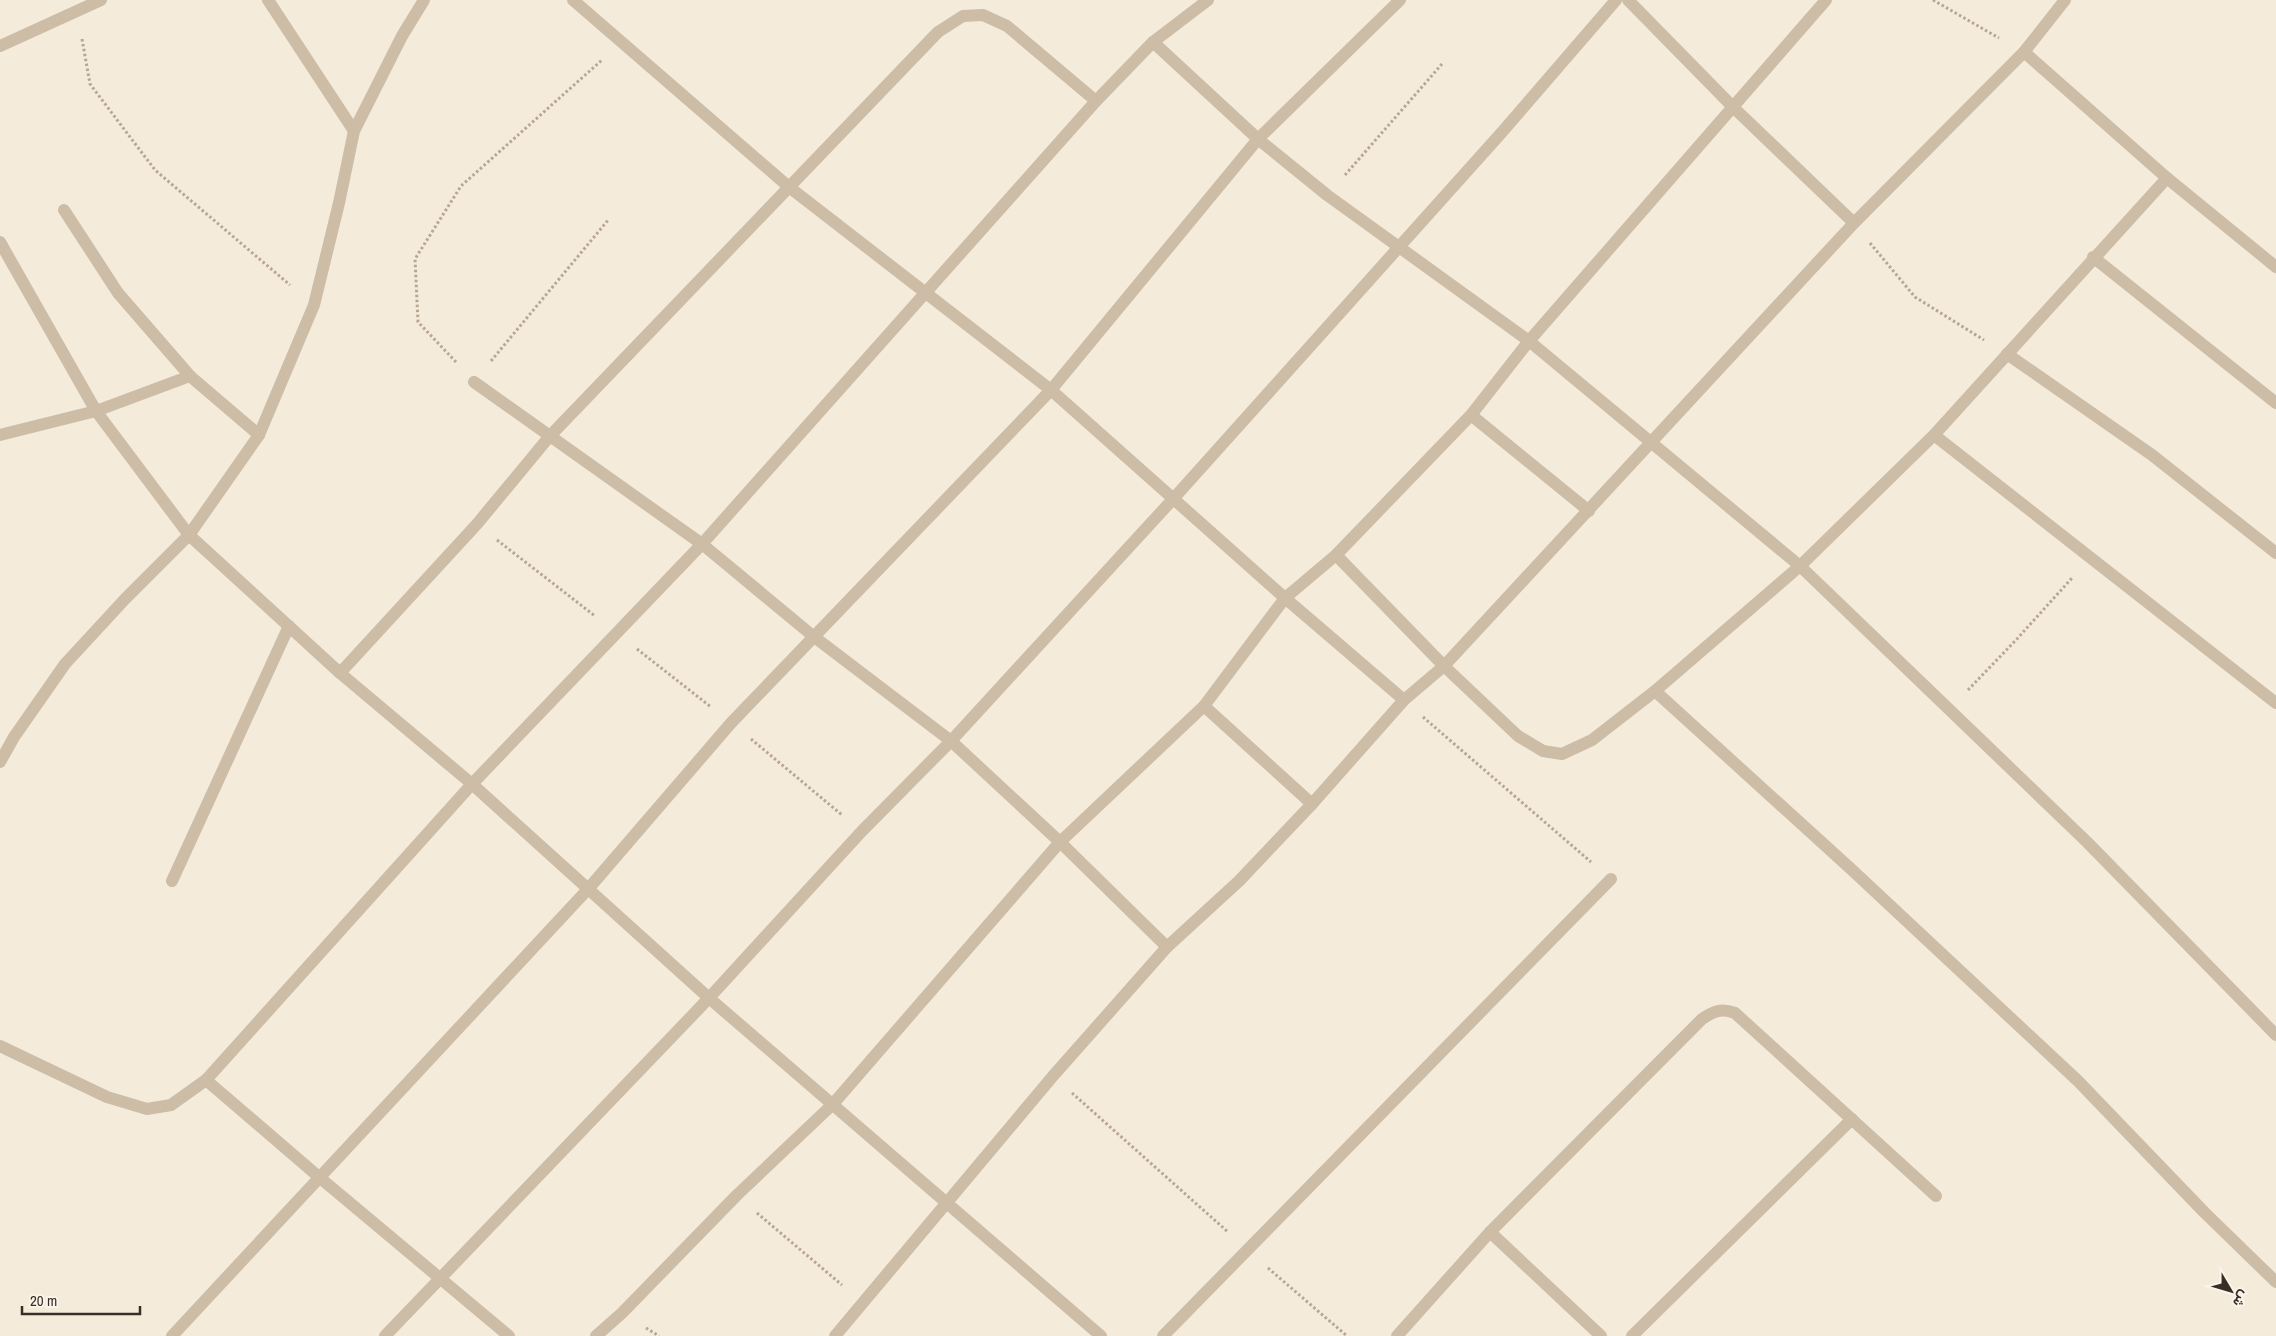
<svg xmlns="http://www.w3.org/2000/svg" width="2276" height="1336" font-family="'Archivo Narrow',Vazirmatn,sans-serif">
  <rect width="100%" height="100%" fill="#f4ebdb"/>
  <g fill="none" stroke-linecap="round" stroke-linejoin="round">
    <g stroke="#b9a690" stroke-width="3" stroke-dasharray="2.5 2.5" stroke-linecap="butt">
      <polyline points="1933,0 1999,38"/>
      <polyline points="82,39 90,84 155,170 290,285"/>
      <polyline points="1345,175 1442,64"/>
      <polyline points="1870,243 1915,297 1984,340"/>
      <polyline points="491,361 609,219"/>
      <polyline points="456,362 418,322 415,259 461,186 602,60"/>
      <polyline points="497,540 595,616"/>
      <polyline points="637,649 711,707"/>
      <polyline points="1968,690 2016,640 2072,578"/>
      <polyline points="1423,717 1591,862"/>
      <polyline points="751,739 842,815"/>
      <polyline points="1072,1093 1228,1232"/>
      <polyline points="757,1213 842,1285"/>
      <polyline points="1268,1268 1347,1336"/>
      <polyline points="646,1328 659,1336"/>
    </g>
    <g stroke="#cdbca6" stroke-width="12">
      <polyline points="268,0 354,131"/>
      <polyline points="573,0 789,187 1051,390 1285,598 1404,700"/>
      <polyline points="1628,0 1734,108 1854,223"/>
      <polyline points="1153,42 1258,139 1327,195 1529,341 1800,566 2087,842 2276,1035"/>
      <polyline points="0,46 101,0"/>
      <polyline points="2024,52 2167,178 2276,267"/>
      <polyline points="64,210 118,293 190,376 259,435"/>
      <polyline points="0,242 96,411 189,535 340,673 472,784 709,998 1101,1336"/>
      <polyline points="2093,257 2276,403"/>
      <polyline points="2007,354 2152,455 2276,553"/>
      <polyline points="474,382 702,544 813,636 951,741 1060,842 1167,947"/>
      <polyline points="1471,415 1589,511"/>
      <polyline points="0,435 96,411 190,376"/>
      <polyline points="1934,435 2276,703"/>
      <polyline points="1336,555 1444,666 1518,736 1543,751 1562,754 1592,740 1655,691 1800,566 1934,435 2167,178"/>
      <polyline points="340,673 477,524 549,437 938,32 963,16 983,15 1007,26 1096,101"/>
      <polyline points="1655,691 1851,869 2078,1081 2204,1212 2276,1282"/>
      <polyline points="1204,706 1312,804"/>
      <polyline points="0,762 14,737 65,664 125,599 189,535 259,435 314,305 339,203 354,131 402,36 424,0"/>
      <polyline points="172,881 289,626"/>
      <polyline points="0,1046 107,1097 147,1109 171,1105 206,1080 472,784 702,544 1096,101 1153,42 1208,0"/>
      <polyline points="206,1080 319,1177 509,1336"/>
      <polyline points="1490,1232 1601,1336"/>
      <polyline points="172,1336 589,888 731,723 1051,390 1258,139 1400,0"/>
      <polyline points="385,1336 709,998 862,831 951,741 1174,498 1503,131 1616,0"/>
      <polyline points="596,1336 622,1313 737,1195 833,1104 1060,842 1204,706 1285,598 1336,555 1471,415 1529,341 1826,0"/>
      <polyline points="835,1336 1053,1076 1167,947 1239,881 1312,804 1404,700 1444,666 1854,223 2024,52 2065,0"/>
      <polyline points="1163,1336 1611,879"/>
      <path d="M1397,1336L1490,1232L1702,1019C1714,1011 1721,1008 1735,1013L1936,1196"/>
      <polyline points="1632,1336 1852,1119"/>
    </g>
  </g>
  <g transform="translate(2231 1291) rotate(128)" stroke="#fbf4e8" stroke-width="4" paint-order="stroke">
  <path d="M0-4L9 19L0 12L-9 19Z" fill="#392f28"/>
  <text y="-8" font-size="14" font-weight="bold" text-anchor="middle" fill="#392f28">ش</text>
  </g>
  <path d="M22 1306v8h118v-8" fill="none" stroke="#392f28" stroke-width="2.5"/>
  <text x="30" y="1306" font-size="15" fill="#392f28" stroke="#fbf4e8" stroke-width="4" paint-order="stroke">20 m</text>
</svg>
